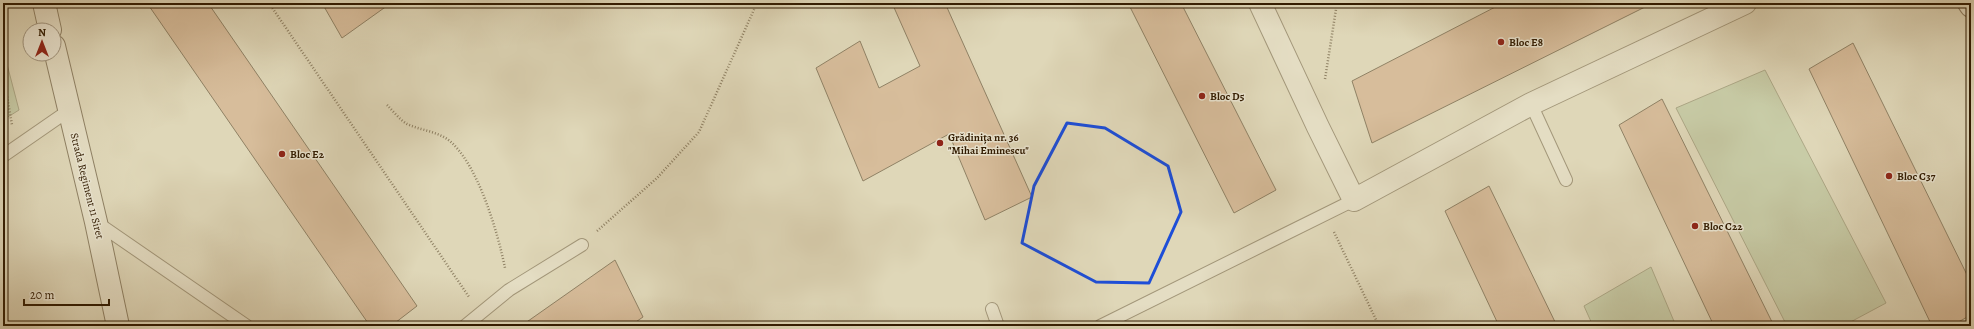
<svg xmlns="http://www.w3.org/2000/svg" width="1974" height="329" font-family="Alegreya,serif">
  <rect width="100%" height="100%" fill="#dfd7b8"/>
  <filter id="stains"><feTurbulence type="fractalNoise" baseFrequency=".005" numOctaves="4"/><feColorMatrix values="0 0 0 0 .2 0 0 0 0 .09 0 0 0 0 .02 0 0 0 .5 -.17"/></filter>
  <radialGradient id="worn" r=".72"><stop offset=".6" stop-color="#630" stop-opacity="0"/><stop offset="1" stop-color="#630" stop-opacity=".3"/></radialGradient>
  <g fill="#aebf92" stroke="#706d4a">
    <polygon points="3,49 19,110 3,120"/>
    <polygon points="1765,70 1886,303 1843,326 1787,326 1676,108"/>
    <polygon points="1651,267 1676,326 1593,326 1584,306"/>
  </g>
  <g fill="#ce9e78" stroke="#311b01">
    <polygon points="147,3 208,3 417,306 391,326 370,326"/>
    <polygon points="322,3 391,3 342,38"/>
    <polygon points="892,3 945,3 1032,197 985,220 949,134 863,181 816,68 860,41 879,88 920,66"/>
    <polygon points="1128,3 1181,3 1276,190 1234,213"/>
    <polygon points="1503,3 1653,3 1372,143 1352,81"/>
    <polygon points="1853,43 1971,283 1971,315 1951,326 1932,326 1809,69"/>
    <polygon points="1662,99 1774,326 1714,326 1619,125"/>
    <polygon points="1489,186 1557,326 1499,326 1445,211"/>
    <polygon points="615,260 643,317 630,326 521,326"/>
  </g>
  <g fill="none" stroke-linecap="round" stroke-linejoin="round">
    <defs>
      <g id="lane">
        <polyline points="1531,104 1566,180"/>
        <polyline points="3,156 68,111"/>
        <polyline points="96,222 247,326"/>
        <polyline points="992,309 998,326"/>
        <polyline points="465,326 509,290 582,245"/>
        <polyline points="1100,326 1354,200"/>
      </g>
      <polyline id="street" points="1260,3 1318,127 1354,200 1531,104 1745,3"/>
      <g id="secondary">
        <polyline points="44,3 50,30"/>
        <polyline points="1969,3 1971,6"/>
        <polyline points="54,46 96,222 118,326"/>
      </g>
    </defs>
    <use href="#lane" stroke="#5c4a2f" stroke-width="14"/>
    <use href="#street" stroke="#5c4a2f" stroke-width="24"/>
    <use href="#secondary" stroke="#311b01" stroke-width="24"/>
    <g stroke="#311b01" stroke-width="2.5" stroke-dasharray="1 2" stroke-linecap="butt">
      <polyline points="269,3 469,297"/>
      <polyline points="3,73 12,125"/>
      <polyline points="1325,79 1337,3"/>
      <path d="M387,105C393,111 400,120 407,124C420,130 435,131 447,139C477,160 498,233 505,268"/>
      <polyline points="597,231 657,178 699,132 757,3"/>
      <polyline points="1334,232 1379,326"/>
    </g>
    <use href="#lane" stroke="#eae5d1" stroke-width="12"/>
    <use href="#street" stroke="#eae5d1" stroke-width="22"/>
    <use href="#secondary" stroke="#eae5d1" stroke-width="22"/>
  </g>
  <path d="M0 0H1974V329H0ZM1067,123L1105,128L1168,166L1181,212L1149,283L1096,282L1022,243L1034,186Z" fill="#dfd7b8" fill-opacity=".55" fill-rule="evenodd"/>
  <path fill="none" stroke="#1d4ed8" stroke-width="3" stroke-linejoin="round" d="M1067,123L1105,128L1168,166L1181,212L1149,283L1096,282L1022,243L1034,186Z"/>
  <g fill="#8f2418" stroke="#eae5d1" stroke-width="1.5">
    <circle cx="1501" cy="42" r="4"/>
    <circle cx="1202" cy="96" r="4"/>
    <circle cx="940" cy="143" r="4"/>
    <circle cx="282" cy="154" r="4"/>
    <circle cx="1889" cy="176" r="4"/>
    <circle cx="1695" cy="226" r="4"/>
  </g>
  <g text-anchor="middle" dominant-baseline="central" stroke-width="3" stroke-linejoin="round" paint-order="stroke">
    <g font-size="11" font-weight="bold" fill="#311b01" stroke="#eae5d1" text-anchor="start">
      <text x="1509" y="42">Bloc E8</text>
      <text x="1210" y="96">Bloc D5</text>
      <text x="948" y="137">Grădinița nr. 36<tspan x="948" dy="13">"Mihai Eminescu"</tspan></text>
      <text x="290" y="154">Bloc E2</text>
      <text x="1897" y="176">Bloc C37</text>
      <text x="1703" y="226">Bloc C22</text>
    </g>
    <g font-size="11" fill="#311b01" stroke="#eae5d1">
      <text transform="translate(87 186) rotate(76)">Strada Regiment 11 Siret</text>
    </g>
  </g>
  <rect width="1974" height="329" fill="none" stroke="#dfd7b8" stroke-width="16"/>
  <rect x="4" y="4" width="1966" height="321" fill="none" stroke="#311b01" stroke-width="2"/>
  <rect x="8" y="8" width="1958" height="313" fill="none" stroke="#311b01"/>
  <g transform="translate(42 42)"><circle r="19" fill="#eae5d1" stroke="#a0947e"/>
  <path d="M0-3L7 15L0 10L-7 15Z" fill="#8f2418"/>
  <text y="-6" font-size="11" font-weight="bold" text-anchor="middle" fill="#311b01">N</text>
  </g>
  <path d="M24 299v6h85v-6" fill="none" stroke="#311b01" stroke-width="2"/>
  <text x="30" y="299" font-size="12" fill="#311b01" stroke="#eae5d1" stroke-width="3" paint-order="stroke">20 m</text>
  <rect width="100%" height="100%" filter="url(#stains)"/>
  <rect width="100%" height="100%" fill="url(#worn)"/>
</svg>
